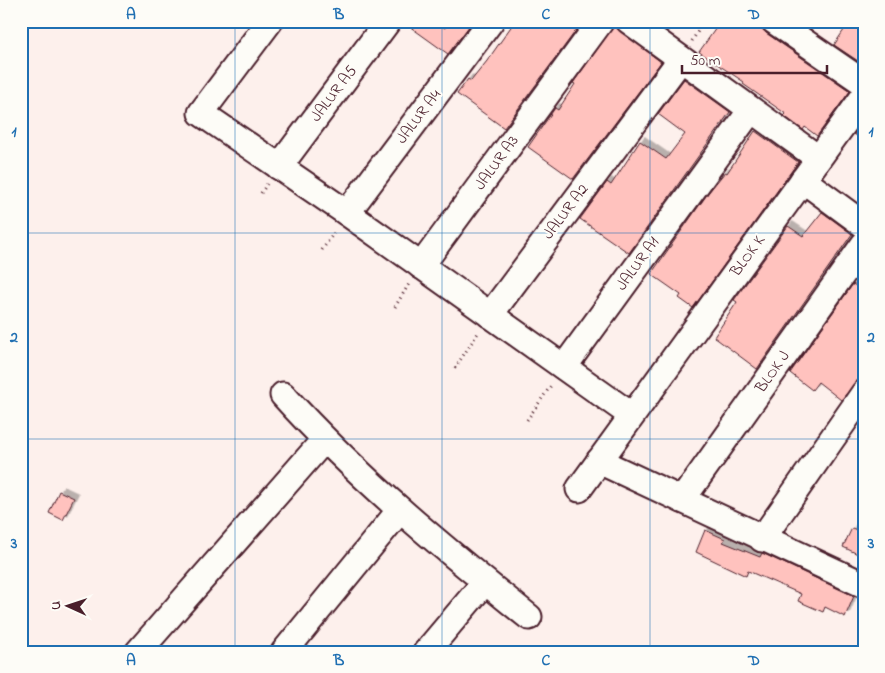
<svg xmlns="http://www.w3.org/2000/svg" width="885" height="673" font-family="'Indie Flower',sans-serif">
  <defs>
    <filter id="shadow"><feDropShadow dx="4.5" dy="-4.5" stdDeviation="0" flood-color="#0004"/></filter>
  </defs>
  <rect width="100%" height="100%" fill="#fdf0ec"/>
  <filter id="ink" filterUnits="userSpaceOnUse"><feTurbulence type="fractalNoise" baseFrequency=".02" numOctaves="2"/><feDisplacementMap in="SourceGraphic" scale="10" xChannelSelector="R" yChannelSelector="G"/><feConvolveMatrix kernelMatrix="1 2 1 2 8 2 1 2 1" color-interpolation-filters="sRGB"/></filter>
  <g filter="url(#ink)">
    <g fill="#ffc2be" stroke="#4a1f2b" filter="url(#shadow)">
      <polygon points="402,21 433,21 445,28 449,21 473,21 448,54"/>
      <polygon points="515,21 583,21 504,128 457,94 468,79 471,81 487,61"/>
      <polygon points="721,21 760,21 766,33 850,91 817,136 805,127 803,130 784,116 786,114 743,84 744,82 699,52"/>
      <polygon points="850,21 864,21 864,65 834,45"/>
      <polygon points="614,26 661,62 573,179 528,147 555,108 558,110 575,84 573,83"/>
      <polygon points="684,79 730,112 629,253 580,219 607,182 611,185 640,141 666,159 685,134 658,114"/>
      <polygon points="864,121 864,141 854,134"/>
      <polygon points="755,131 798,162 693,308 679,298 681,295 651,274 708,193 725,172 727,173"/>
      <polygon points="822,212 852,234 757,369 714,337 737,302 734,300 788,226 803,236"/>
      <polygon points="853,284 864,292 864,374 841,400 818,382 812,390 790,373"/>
      <polygon points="59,491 74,498 63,520 49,513"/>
      <polygon points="852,528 864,533 864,557 843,547"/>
      <polygon points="705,530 725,539 723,542 760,557 762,553 854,596 845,617 825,607 823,612 798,601 801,594 748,571 746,576 696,552"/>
    </g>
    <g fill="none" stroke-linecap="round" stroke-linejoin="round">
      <defs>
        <g id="minor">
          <polyline points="270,21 201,113 347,213 631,415"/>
          <polyline points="629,21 818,158"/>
          <polyline points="774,21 864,83"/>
          <polyline points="279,167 388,21"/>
          <polyline points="803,180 864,225"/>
          <polyline points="347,213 491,21"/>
          <polyline points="421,266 601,21"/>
          <polyline points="490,315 681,59"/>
          <polyline points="564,367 751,110"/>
          <path d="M283,395C357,477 443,548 529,617"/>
          <polyline points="599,461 864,585"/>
          <polyline points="579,489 864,96"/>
          <polyline points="682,500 864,244"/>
          <polyline points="762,539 864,393"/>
          <polyline points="138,652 324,440"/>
          <polyline points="284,652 400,510"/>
          <polyline points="426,652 485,582"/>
        </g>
      </defs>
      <use href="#minor" stroke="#4a1f2b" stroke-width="29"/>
      <g stroke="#4a1f2b" stroke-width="3" stroke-dasharray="1 4" stroke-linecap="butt">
        <polyline points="692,41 704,21"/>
        <polyline points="261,193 267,184"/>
        <polyline points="322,250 336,230"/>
        <polyline points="395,307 409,284"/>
        <polyline points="455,368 478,333"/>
        <polyline points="527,420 552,384"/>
      </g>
      <use href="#minor" stroke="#fdfcf7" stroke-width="25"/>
    </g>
  </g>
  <path fill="none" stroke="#1f6fb2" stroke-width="1" stroke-opacity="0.55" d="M235,21V652M442,21V652M650,21V652M21,233H864M21,439H864"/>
  <g text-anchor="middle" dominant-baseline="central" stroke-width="4" stroke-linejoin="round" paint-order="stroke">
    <g font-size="16" fill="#4a1f2b" stroke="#fdfcf7">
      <text transform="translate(334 94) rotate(-53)">JALUR A5</text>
      <text transform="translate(419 117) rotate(-53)">JALUR A4</text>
      <text transform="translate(497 163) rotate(-54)">JALUR A3</text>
      <text transform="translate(566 212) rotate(-53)">JALUR A2</text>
      <text transform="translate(748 256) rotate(-54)">BLOK K</text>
      <text transform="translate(638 264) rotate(-54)">JALUR A1</text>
      <text transform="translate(773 372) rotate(-55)">BLOK J</text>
    </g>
  </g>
  <rect width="885" height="673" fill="none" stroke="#fdfcf7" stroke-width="55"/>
  <g transform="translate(68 606) rotate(273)" stroke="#fdfcf7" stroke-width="4" paint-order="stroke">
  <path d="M0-4L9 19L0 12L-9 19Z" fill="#4a1f2b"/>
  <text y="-8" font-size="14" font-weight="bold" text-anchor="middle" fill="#4a1f2b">U</text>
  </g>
  <path d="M682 65v8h145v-8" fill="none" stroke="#4a1f2b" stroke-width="2.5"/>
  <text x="690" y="65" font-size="15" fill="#4a1f2b" stroke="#fdfcf7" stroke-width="4" paint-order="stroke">50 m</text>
  <rect x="28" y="28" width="830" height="618" fill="none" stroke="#1f6fb2" stroke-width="2"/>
  <g font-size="16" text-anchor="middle" font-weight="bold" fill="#1f6fb2">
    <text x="131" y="19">A</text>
    <text x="339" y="19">B</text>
    <text x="546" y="19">C</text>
    <text x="754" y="19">D</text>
    <text x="14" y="136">1</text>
    <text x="871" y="136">1</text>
    <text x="14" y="342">2</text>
    <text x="871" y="342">2</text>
    <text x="14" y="548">3</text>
    <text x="871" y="548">3</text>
    <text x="131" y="665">A</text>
    <text x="339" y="665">B</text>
    <text x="546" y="665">C</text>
    <text x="754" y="665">D</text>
  </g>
</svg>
